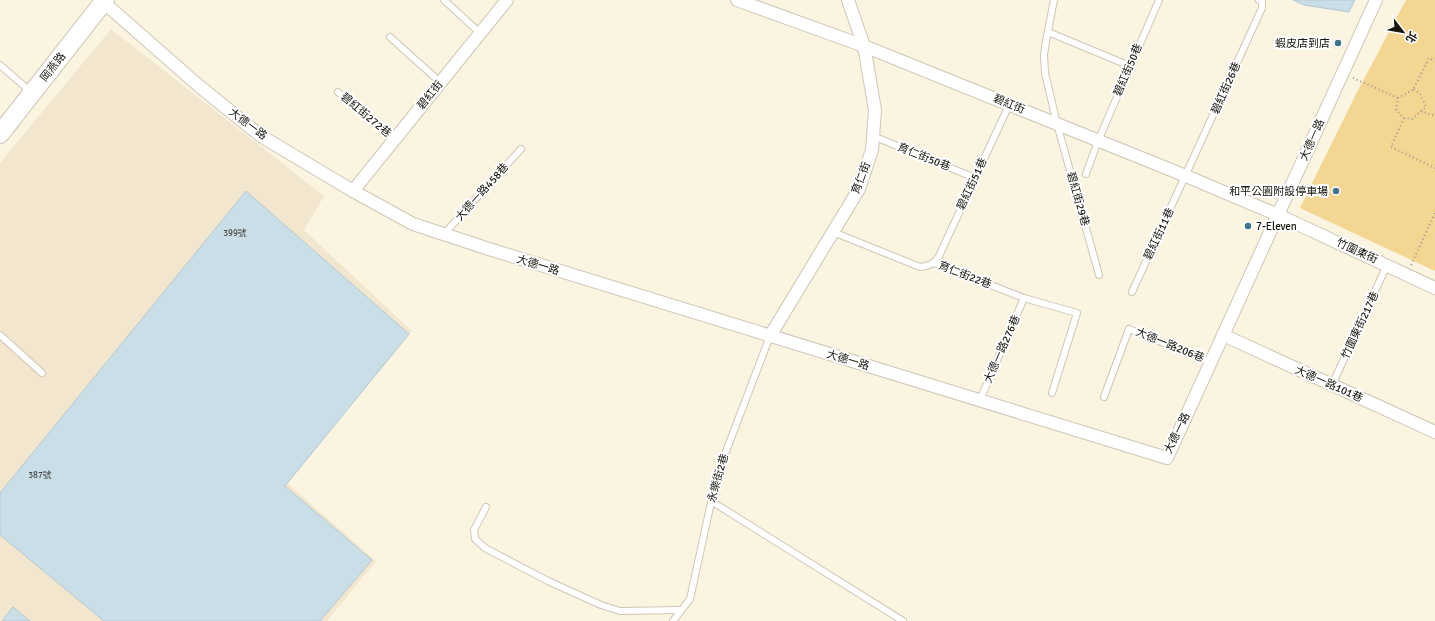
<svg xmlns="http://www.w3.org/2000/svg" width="1435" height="621" font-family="Signika,'Noto Sans TC',sans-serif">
  <rect width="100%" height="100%" fill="#fbf4e1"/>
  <polygon fill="#f2e7ce" points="111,29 324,196 304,230 412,331 287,483 376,561 327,621 0,621 0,163"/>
  <polygon fill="#f3d692" points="1406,0 1435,0 1435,271 1300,208 1356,94"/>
  <g fill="#cadee8" stroke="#b4c7d1">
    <polygon points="1293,0 1355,0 1349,12 1304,5"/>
    <polygon points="246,191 409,334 285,486 372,560 320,621 104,621 0,535 0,493"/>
    <polygon points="13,607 30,621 2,621"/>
  </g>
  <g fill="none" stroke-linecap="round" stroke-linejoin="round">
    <defs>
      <g id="lane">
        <polyline points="444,0 480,33"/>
        <polyline points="1054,0 1046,41 1044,55 1045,73 1057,124 1099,275"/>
        <polyline points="1048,32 1130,66"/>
        <polyline points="390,37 440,82"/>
        <polyline points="0,65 31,92"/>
        <polyline points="338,92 394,139"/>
        <polyline points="873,136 975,178"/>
        <polyline points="1086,174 1098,141 1159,0"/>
        <path d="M833,232L920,267C929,266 934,264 939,256L1009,105"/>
        <polyline points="444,234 521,149"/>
        <polyline points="934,263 1024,298 1077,313 1052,393"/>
        <polyline points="1132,292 1262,8 1262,2 1259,0"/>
        <polyline points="0,335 42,373"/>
        <polyline points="1332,385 1387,265"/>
        <polyline points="1104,397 1129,329 1211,362"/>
        <polyline points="980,400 1024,298"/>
        <polyline points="711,501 903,621"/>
        <polyline points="486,507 474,530 475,539 485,548 548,581 601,605 620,611 681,610"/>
        <polyline points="673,621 690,599 717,475 770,336"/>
      </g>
      <g id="street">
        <polyline points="101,0 199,86 261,136 353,191 413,224 489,249 1167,458 1376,0"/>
        <polyline points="737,0 864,46 1186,176 1278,215 1435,288"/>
        <polyline points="353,191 507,0"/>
        <polyline points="1223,335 1435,432"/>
        <polyline points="770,336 859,189 872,150 875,110 864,46 848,0"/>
      </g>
      <polyline id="secondary" points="0,134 105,0"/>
    </defs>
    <use href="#lane" stroke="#cfc7b6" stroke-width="8"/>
    <use href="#street" stroke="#cfc7b6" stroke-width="14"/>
    <use href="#secondary" stroke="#cfc7b6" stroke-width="20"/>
    <g stroke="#9c9689" stroke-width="2" stroke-dasharray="1 3" stroke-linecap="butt">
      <polyline points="1353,78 1398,98"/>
      <polyline points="1414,88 1429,58 1435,61"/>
      <polygon points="1414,89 1421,95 1426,107 1412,119 1404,118 1396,110 1398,98"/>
      <polyline points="1421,111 1435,116"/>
      <polyline points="1404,118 1391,147 1435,168"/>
      <polyline points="1411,265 1435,213"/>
    </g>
    <use href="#lane" stroke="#fff" stroke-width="6"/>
    <use href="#street" stroke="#fff" stroke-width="12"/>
    <use href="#secondary" stroke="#fff" stroke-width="18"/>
  </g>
  <g fill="#3d758f" stroke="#fff" stroke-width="1.5">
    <circle cx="1338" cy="43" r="4"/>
    <circle cx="1336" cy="191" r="4"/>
    <circle cx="1248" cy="226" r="4"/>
  </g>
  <g text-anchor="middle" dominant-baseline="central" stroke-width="4" stroke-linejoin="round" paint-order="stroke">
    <g font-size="9" fill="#444745">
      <text x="235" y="233">399號</text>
      <text x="40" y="475">387號</text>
    </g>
    <g font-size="11" fill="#18150f" stroke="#fff" text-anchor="end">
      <text x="1330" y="43">蝦皮店到店</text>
      <text x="1328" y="191">和平公園附設停車場</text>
      <text x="1256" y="226" text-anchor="start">7-Eleven</text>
    </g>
    <g font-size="11" fill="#18150f" stroke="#fff">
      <text transform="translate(53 67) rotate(-52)">岡燕路</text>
      <text transform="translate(1128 70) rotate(-67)">碧紅街50巷</text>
      <text transform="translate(1226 88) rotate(-66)">碧紅街26巷</text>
      <text transform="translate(430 95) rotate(-51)">碧紅街</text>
      <text transform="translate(1009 104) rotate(22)">碧紅街</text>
      <text transform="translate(366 115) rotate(40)">碧紅街272巷</text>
      <text transform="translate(248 124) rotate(37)">大德一路</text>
      <text transform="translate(1312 140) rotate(-66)">大德一路</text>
      <text transform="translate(924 157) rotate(22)">育仁街50巷</text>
      <text transform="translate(861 178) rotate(-69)">育仁街</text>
      <text transform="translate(972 184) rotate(-65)">碧紅街51巷</text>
      <text transform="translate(482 192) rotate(-48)">大德一路458巷</text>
      <text transform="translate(1078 199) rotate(74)">碧紅街29巷</text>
      <text transform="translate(1159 234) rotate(-65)">碧紅街11巷</text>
      <text transform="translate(1357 251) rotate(25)">竹圍東街</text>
      <text transform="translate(538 265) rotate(17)">大德一路</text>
      <text transform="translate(965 275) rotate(21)">育仁街22巷</text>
      <text transform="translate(1360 325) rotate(-65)">竹圍東街217巷</text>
      <text transform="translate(1170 345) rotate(22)">大德一路206巷</text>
      <text transform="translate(1002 349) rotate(-66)">大德一路276巷</text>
      <text transform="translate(848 360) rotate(17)">大德一路</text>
      <text transform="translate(1329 384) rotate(24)">大德一路101巷</text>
      <text transform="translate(1177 433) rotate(-64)">大德一路</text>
      <text transform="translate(718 478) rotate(-74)">永樂街2巷</text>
    </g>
  </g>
  <g transform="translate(1403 32) rotate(121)" stroke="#ffffff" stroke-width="3" paint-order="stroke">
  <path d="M0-3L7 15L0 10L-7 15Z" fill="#18150f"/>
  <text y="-6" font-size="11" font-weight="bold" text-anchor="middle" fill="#18150f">北</text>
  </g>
</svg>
